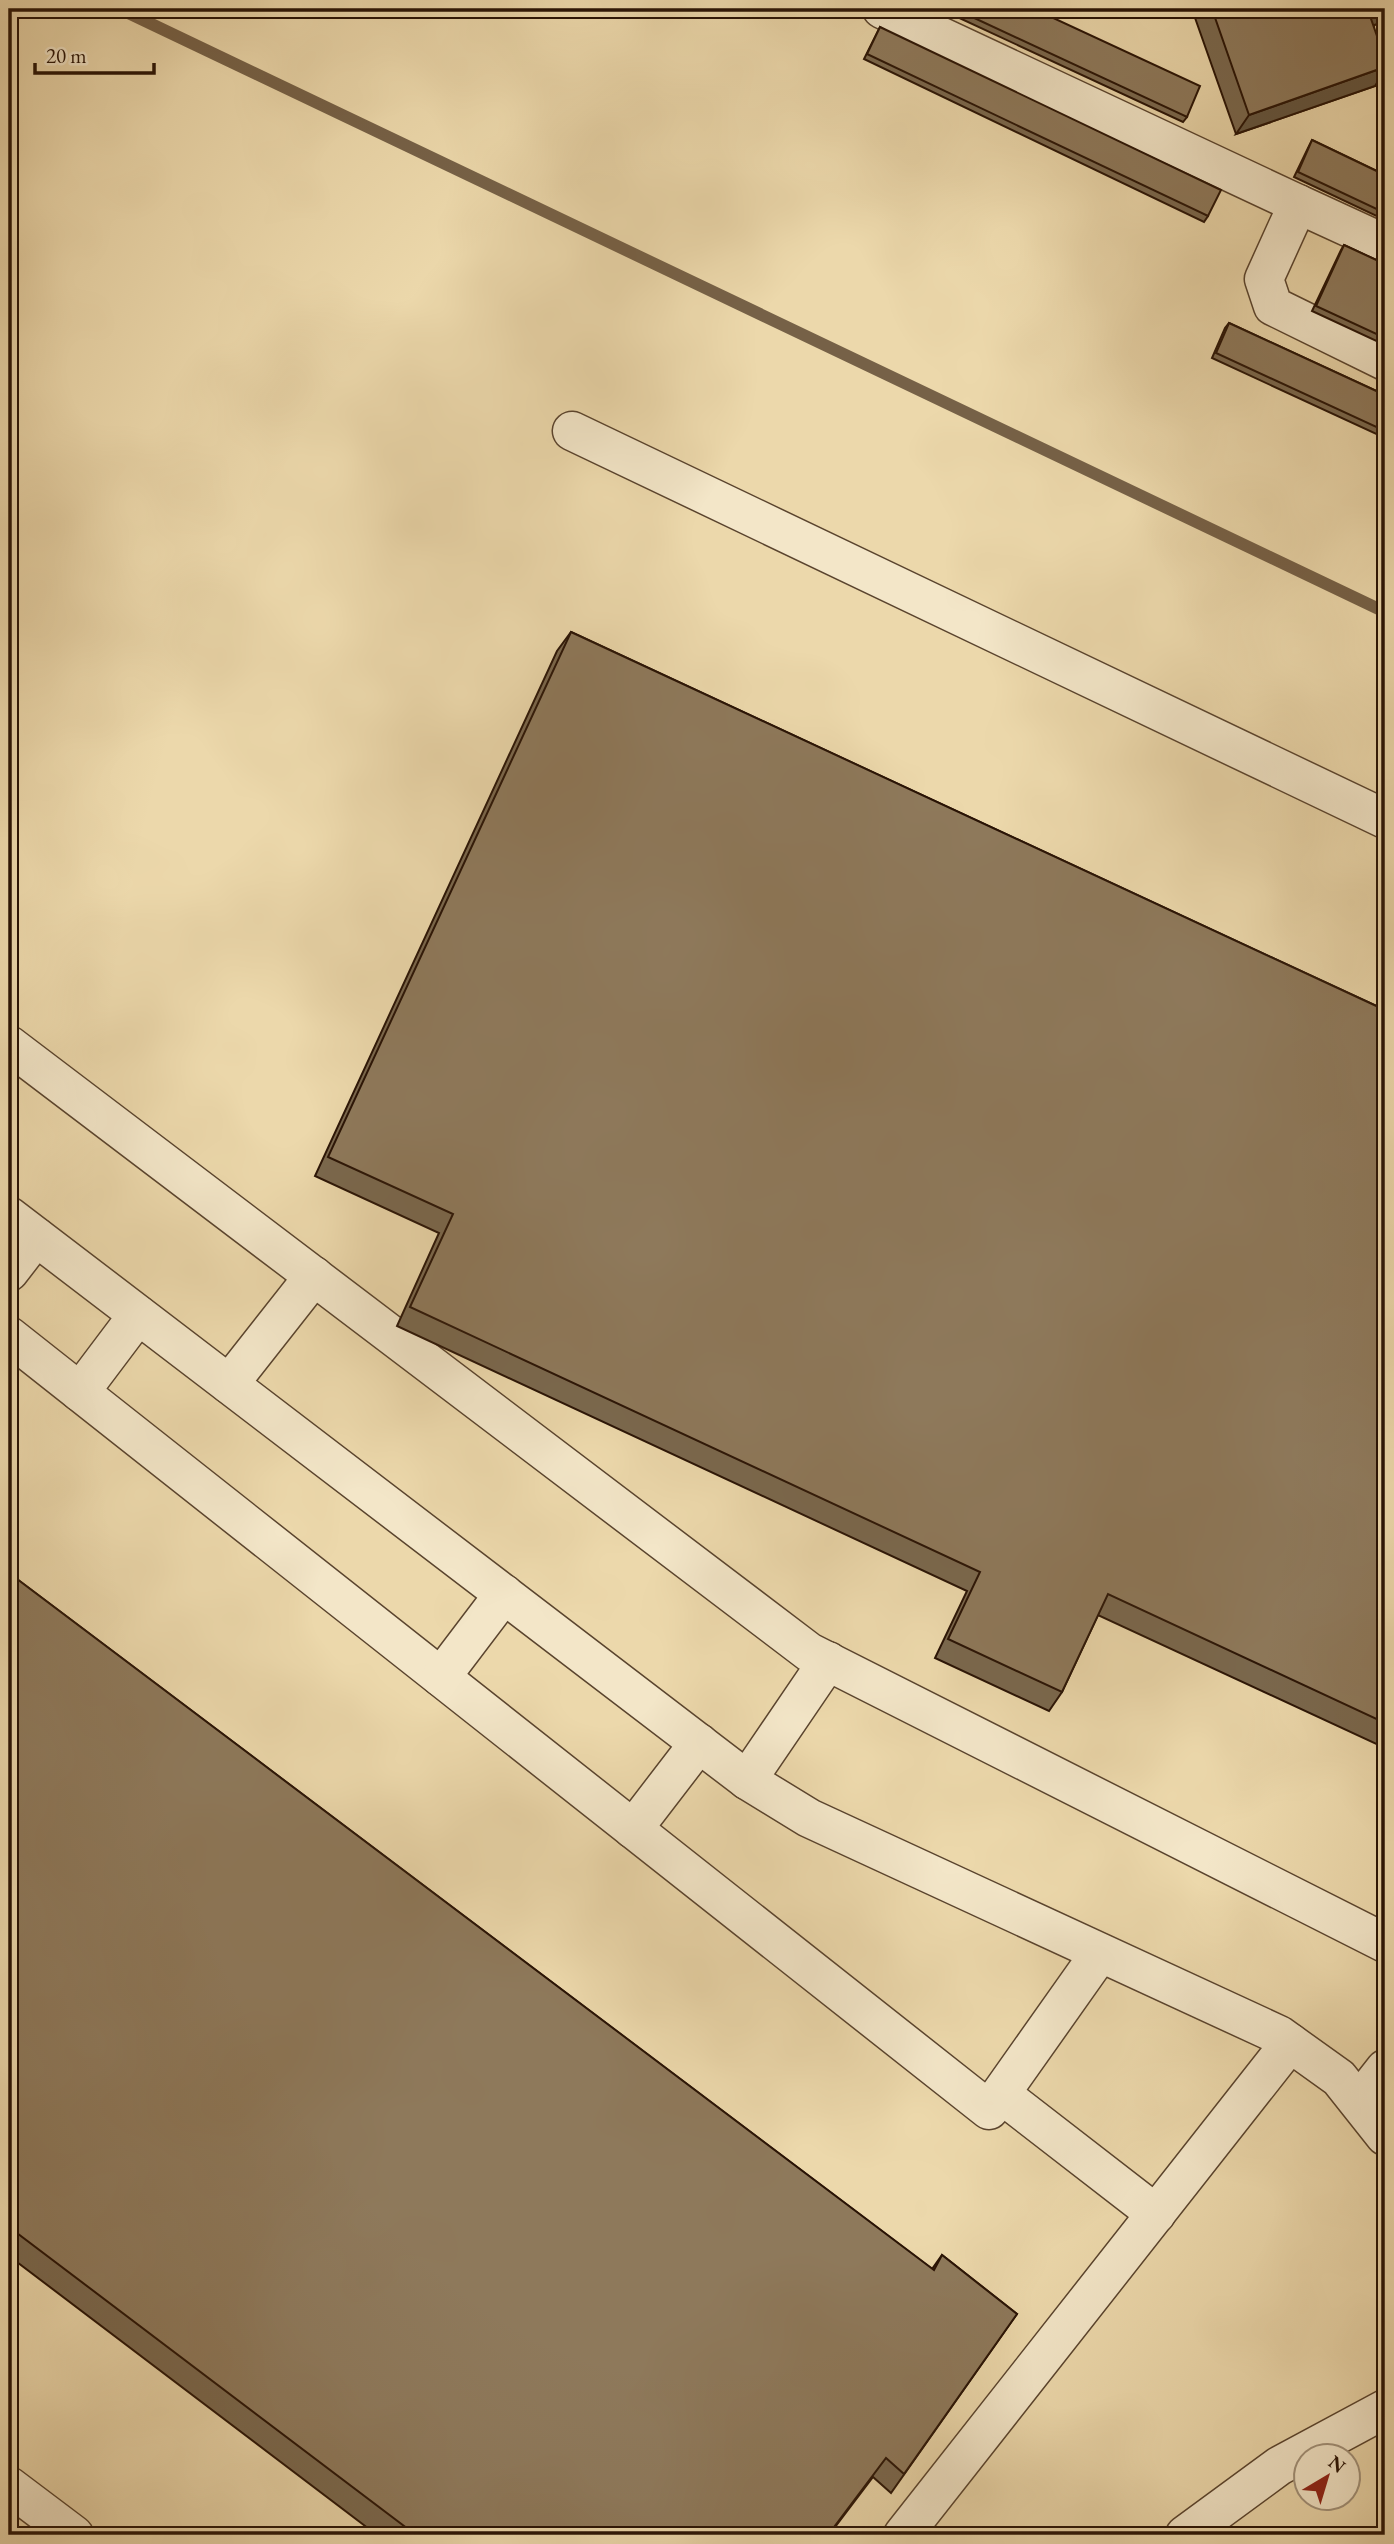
<svg xmlns="http://www.w3.org/2000/svg" width="1394" height="2544" font-family="'EB Garamond',serif">
  <rect width="100%" height="100%" fill="#ecd8ab"/>
  <filter id="stains"><feTurbulence type="fractalNoise" baseFrequency=".00286" numOctaves="4"/><feColorMatrix values="0 0 0 0 .2 0 0 0 0 .09 0 0 0 0 .02 0 0 0 .5 -.17"/></filter>
  <radialGradient id="worn" r=".72"><stop offset=".6" stop-color="#630" stop-opacity="0"/><stop offset="1" stop-color="#630" stop-opacity=".3"/></radialGradient>
  <g fill="none" stroke-linecap="round" stroke-linejoin="round">
    <polyline stroke="#766147" stroke-width="12" points="120,9 1385,612"/>
    <defs>
      <g id="minor">
        <polyline points="882,9 1298,204"/>
        <polyline points="1385,244 1298,204 1264,279 1273,306 1385,361"/>
        <polyline points="572,431 1385,819"/>
        <polyline points="9,1045 809,1652 1385,1943"/>
        <polyline points="9,1216 747,1780 809,1818 1279,2035 1339,2078 1385,2136"/>
        <polyline points="9,1272 36,1237"/>
        <polyline points="9,1336 989,2110 1100,1953"/>
        <polyline points="229,1384 314,1276"/>
        <polyline points="80,1392 138,1315"/>
        <polyline points="441,1677 504,1594"/>
        <polyline points="747,1780 828,1661"/>
        <polyline points="633,1829 699,1743"/>
        <polyline points="1001,2094 1156,2214"/>
        <polyline points="1359,2102 1385,2069"/>
        <polyline points="9,2486 74,2535"/>
        <polyline points="903,2535 1290,2043"/>
        <polyline points="1185,2535 1279,2466 1385,2409"/>
      </g>
    </defs>
    <use href="#minor" stroke="#5a442e" stroke-width="41"/>
    <use href="#minor" stroke="#f3e6c8" stroke-width="38"/>
  </g>
  <g fill="#7a684e" stroke="#291305" stroke-width="2">
    <polygon points="940,9 1034,9 1187,117 1183,122"/>
    <polygon points="1198,9 1385,9 1385,21 1374,25 1375,86 1236,134 1194,15"/>
    <polygon points="880,27 1208,216 1204,222 864,59"/>
    <polygon points="1312,140 1385,175 1385,220 1294,177 1309,146"/>
    <polygon points="1344,245 1385,264 1385,345 1312,311 1341,250"/>
    <polygon points="1229,323 1385,395 1385,438 1212,358 1225,328"/>
    <polygon points="571,632 1385,1010 1385,1748 1098,1615 1062,1692 1049,1711 935,1658 967,1591 397,1326 439,1233 315,1176 557,651"/>
    <polygon points="9,1573 932,2269 942,2255 1017,2314 891,2493 873,2477 829,2535 377,2535 9,2256"/>
  </g>
  <g fill="#635540" stroke="#291305" stroke-width="2">
    <polygon points="1380,9 1385,9 1385,21 1356,32 1369,13"/>
    <polygon points="1385,67 1385,70 1375,86 1236,134 1249,115"/>
  </g>
  <g fill="#8e795b" stroke="#291305" stroke-width="2">
    <polygon points="955,9 1034,9 1200,86 1187,117"/>
    <polygon points="1212,9 1380,9 1369,13 1385,59 1385,67 1249,115"/>
    <polygon points="880,27 1221,190 1208,216 867,54"/>
    <polygon points="1312,140 1385,175 1385,213 1298,172"/>
    <polygon points="1344,245 1385,264 1385,338 1316,306"/>
    <polygon points="1229,323 1385,395 1385,431 1216,353"/>
    <polygon points="571,632 1385,1010 1385,1723 1108,1594 1062,1692 948,1639 980,1572 410,1307 453,1214 328,1157"/>
    <polygon points="9,1573 934,2270 942,2255 1017,2314 904,2474 886,2458 828,2535 416,2535 9,2227"/>
  </g>
  <rect width="1394" height="2544" fill="none" stroke="#ecd8ab" stroke-width="35"/>
  <rect x="10" y="10" width="1373" height="2523" fill="none" stroke="#291305" stroke-width="3.5"/>
  <rect x="18" y="18" width="1359" height="2509" fill="none" stroke="#291305" stroke-width="2"/>
  <g transform="translate(1327 2477) rotate(38)"><circle r="33" fill="#f3e6c8" stroke="#a2927a" stroke-width="2"/>
  <path d="M0-5L12 26L0 18L-12 26Z" fill="#8f2418"/>
  <text y="-10" font-size="19" font-weight="bold" text-anchor="middle" fill="#291305">N</text>
  </g>
  <path d="M35 63v10h119v-10" fill="none" stroke="#291305" stroke-width="3.5"/>
  <text x="46" y="63" font-size="21" fill="#291305" stroke="#f3e6c8" stroke-width="5" paint-order="stroke">20 m</text>
  <rect width="100%" height="100%" filter="url(#stains)"/>
  <rect width="100%" height="100%" fill="url(#worn)"/>
</svg>
